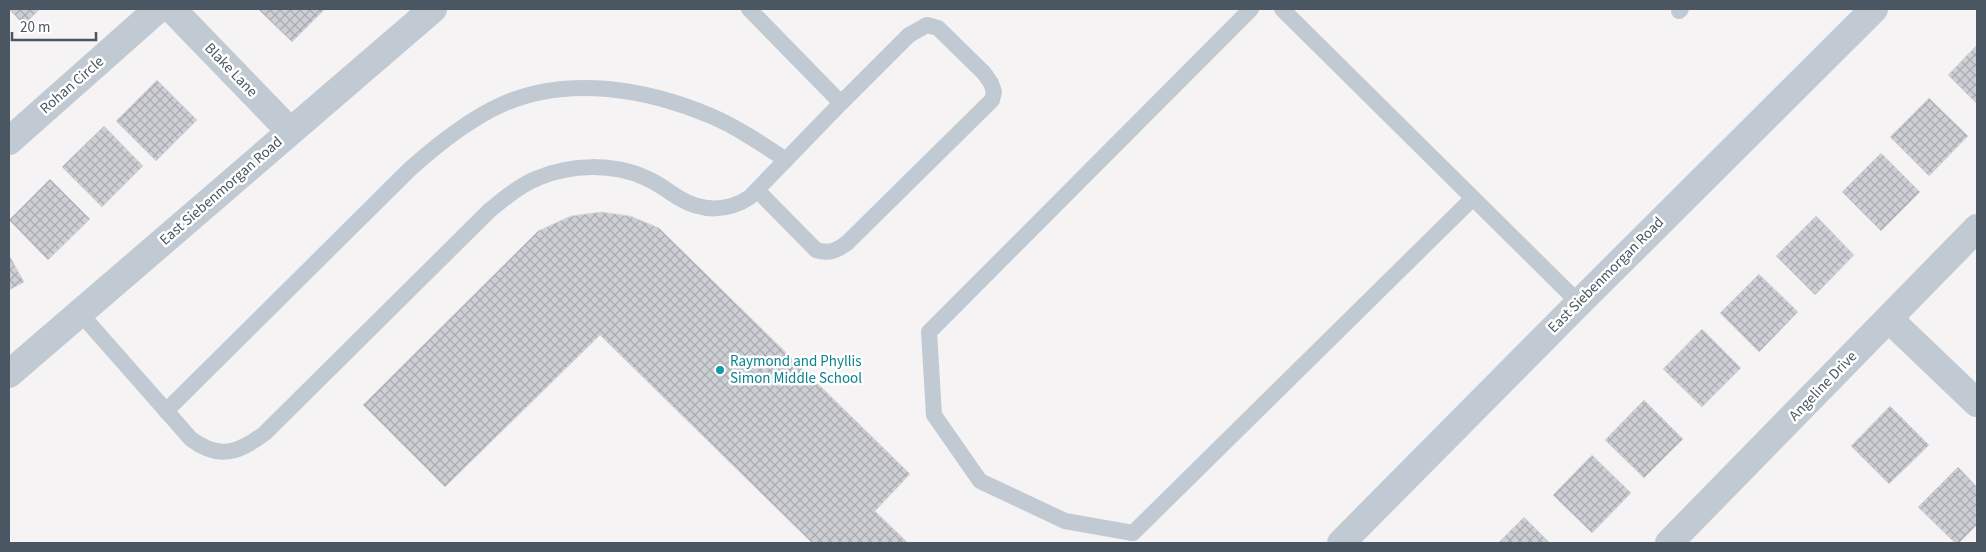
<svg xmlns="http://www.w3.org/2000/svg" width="1986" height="552" font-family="'Source Sans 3',sans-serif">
  <defs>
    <pattern id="building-cross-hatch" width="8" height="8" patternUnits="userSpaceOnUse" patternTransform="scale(1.25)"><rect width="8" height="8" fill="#cdcfd5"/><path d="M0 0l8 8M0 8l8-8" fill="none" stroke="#a8abb0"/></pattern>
  </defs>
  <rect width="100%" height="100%" fill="#f5f3f3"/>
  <g fill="url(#building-cross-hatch)" stroke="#d7d9de">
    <polygon points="9,9 40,9 24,25"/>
    <polygon points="258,9 325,9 292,42"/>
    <polygon points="1977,45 1977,104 1948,75"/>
    <polygon points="157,80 197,120 156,161 116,121"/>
    <polygon points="1929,98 1968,136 1929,176 1890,137"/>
    <polygon points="104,126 143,166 102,207 62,167"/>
    <polygon points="1881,153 1920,192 1881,231 1842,192"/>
    <polygon points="50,179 90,219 48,260 9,220"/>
    <polygon points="601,212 630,216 659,228 910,474 875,511 908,543 812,543 600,335 445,487 363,405 538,231 571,216"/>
    <polygon points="1816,216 1854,255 1815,295 1776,256"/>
    <polygon points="9,255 24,282 9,290"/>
    <polygon points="1759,274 1798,312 1759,352 1720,313"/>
    <polygon points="1702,329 1741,368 1702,407 1663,369"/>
    <polygon points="1644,400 1683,439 1644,478 1605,440"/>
    <polygon points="1890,406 1929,445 1889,484 1851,446"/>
    <polygon points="1592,455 1631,493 1592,533 1553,495"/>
    <polygon points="1958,467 1977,487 1977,525 1959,543 1955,543 1918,507"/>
    <polygon points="1524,517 1550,543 1498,543"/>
  </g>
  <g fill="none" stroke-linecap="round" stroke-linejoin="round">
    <g stroke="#c1cad2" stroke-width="16">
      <polyline points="1251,9 929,332 934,415 980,481 1065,521 1133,533 1473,198"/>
      <polyline points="1282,9 1579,303"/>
      <polyline points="1679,11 1681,9"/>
      <path d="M757,190L816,250C829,254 836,251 847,243L992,100L994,92L991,83L984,73L938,28L927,25L909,35L841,103"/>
      <path d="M80,313L191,439C219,460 239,453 265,433L490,210C505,198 520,185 538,178C571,164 613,163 646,178C658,183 668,191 679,198C702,212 728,212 750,197L841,103L749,9"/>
      <path d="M166,411L410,169C438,144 469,119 503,104C569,75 647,89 711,116C737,127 762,144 786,160"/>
    </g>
    <g stroke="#c1cad2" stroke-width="28">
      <polyline points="172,9 290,131"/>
      <polyline points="9,141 158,9"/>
      <polyline points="1889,319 1977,403"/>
      <polyline points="9,374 433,9"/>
      <polyline points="1669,543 1977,228"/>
    </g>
    <polyline stroke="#c1cad2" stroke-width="28" points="1341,543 1579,303 1874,9"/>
  </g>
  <circle fill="#0f9aa8" stroke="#fff" stroke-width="2" cx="720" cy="370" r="5"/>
  <g text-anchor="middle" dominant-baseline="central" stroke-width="5" stroke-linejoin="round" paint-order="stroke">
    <g font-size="15" fill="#4a5661" stroke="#fff">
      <text transform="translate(231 70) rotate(46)">Blake Lane</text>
      <text transform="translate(72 85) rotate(-41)">Rohan Circle</text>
      <text transform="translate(221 191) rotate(-41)">East Siebenmorgan Road</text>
      <text transform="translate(1606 275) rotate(-45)">East Siebenmorgan Road</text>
      <text transform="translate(1823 386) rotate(-46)">Angeline Drive</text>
    </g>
    <g font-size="15" fill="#0d838f" stroke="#fff" text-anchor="start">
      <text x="730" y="361">Raymond and Phyllis<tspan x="730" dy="17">Simon Middle School</tspan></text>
    </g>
  </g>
  <rect width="1986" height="552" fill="none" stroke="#4a5661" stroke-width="20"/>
  <path d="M12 32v8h84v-8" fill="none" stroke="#4a5661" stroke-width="2.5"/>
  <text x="20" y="32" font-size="15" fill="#4a5661" stroke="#ffffff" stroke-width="4" paint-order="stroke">20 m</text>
</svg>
